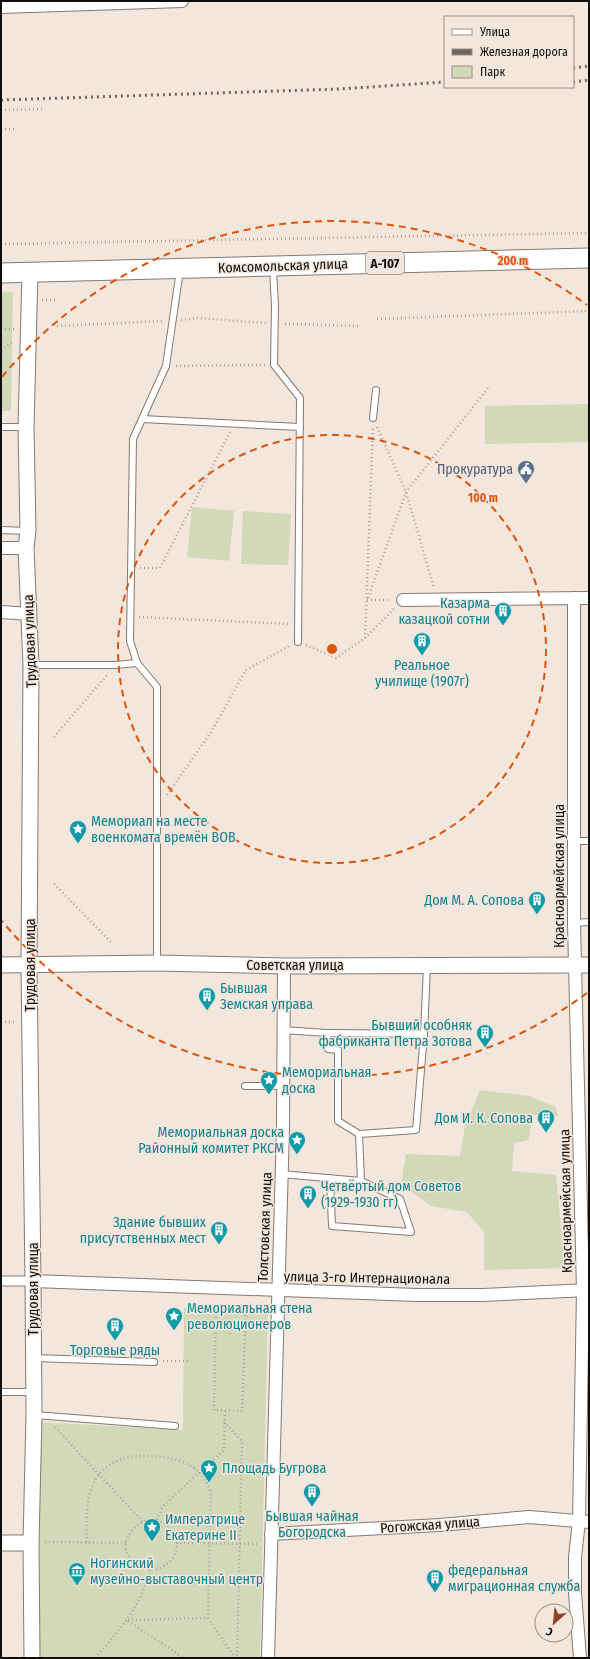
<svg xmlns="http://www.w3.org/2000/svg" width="590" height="1659" font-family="'Fira Sans Condensed',sans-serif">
  <rect width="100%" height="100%" fill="#f3e6dd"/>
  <g fill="#d2d9b9">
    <polygon points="1,292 13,292 11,411 1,411"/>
    <polygon points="589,404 589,442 485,444 485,406"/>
    <polygon points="192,507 234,511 229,561 187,557"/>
    <polygon points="243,511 291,514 288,565 241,564"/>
    <polygon points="480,1090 529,1096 556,1107 558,1116 532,1115 529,1140 514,1143 512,1171 556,1175 565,1268 484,1270 484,1232 467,1212 431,1206 401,1184 406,1154 460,1156 465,1126"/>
    <polygon points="184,1308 268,1310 260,1658 40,1658 39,1422 183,1430"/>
  </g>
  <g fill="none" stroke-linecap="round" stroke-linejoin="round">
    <defs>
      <g id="service">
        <polyline points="273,269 275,306 274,365 300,398 298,642"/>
        <polyline points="373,418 376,390"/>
        <polyline points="142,419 300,427"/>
        <polyline points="1,427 26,427"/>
        <polyline points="1,530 28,531"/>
        <polyline points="31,665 115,665 137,663"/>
        <polyline points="574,841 589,841"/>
        <polyline points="574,923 589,922"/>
        <polyline points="157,963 157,687 137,663 130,641 133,439 166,366 180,270"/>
        <polyline points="327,1033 424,1034 427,966"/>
        <polyline points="245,1086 283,1086"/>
        <polyline points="359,1134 416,1130 424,1034"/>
        <polyline points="281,1174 361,1181 359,1134 338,1121 338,1050 328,1049 327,1033 283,1030"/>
        <polyline points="330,1178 332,1226 411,1232 400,1199 361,1181"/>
        <polyline points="34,1358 154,1362"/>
        <polyline points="1,1392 34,1392"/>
        <polyline points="35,1415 175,1426"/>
      </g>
      <polyline id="pedestrian" points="1,1281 33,1281"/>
      <g id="minor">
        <polyline points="1,7 182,1"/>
        <polyline points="1,548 26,548"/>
        <polyline points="574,598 574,923 583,1291 579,1521 575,1557 575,1593 580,1658"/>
        <polyline points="403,600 589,598"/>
        <polyline points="1,612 30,614"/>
        <polyline points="33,1281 417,1295 483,1295 589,1290"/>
        <polyline points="271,1534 440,1525 529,1517 589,1522"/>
        <polyline points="268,1658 283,1128 284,966"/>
      </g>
      <g id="tertiary">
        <polyline points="30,272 26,427 28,531 26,548 31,665 29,965 33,1281 34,1415 31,1543 32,1658"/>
        <polyline points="1,965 157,963 284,966 589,965"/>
        <polyline points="1,1543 31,1543"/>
      </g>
      <polyline id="primary" points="1,273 589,258"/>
    </defs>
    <use href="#service" stroke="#847971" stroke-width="8"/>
    <use href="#pedestrian" stroke="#847971" stroke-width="11"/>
    <use href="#minor" stroke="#847971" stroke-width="14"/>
    <use href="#tertiary" stroke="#847971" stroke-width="17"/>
    <use href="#primary" stroke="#847971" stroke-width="21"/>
    <g stroke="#aea39c" stroke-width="2.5" stroke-dasharray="1 3" stroke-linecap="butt">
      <polyline points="1,110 44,109"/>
      <polyline points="1,129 14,129"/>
      <polyline points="1,244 589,233"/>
      <polyline points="42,300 58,300"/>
      <polyline points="377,319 589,311"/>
      <polyline points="181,320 197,318 266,323"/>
      <polyline points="285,324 360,326"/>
      <polyline points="57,326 164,321"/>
      <polyline points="1,329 14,329"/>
      <polyline points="1,350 14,341"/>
      <polyline points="176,366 265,365"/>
      <polyline points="377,427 406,492 434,588"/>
      <polyline points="140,568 160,568 230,432"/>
      <polyline points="368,598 406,492 488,388"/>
      <polyline points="367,600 391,600"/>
      <polyline points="139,617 290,624"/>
      <polyline points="365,638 395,608"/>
      <polyline points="306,645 336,658 365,638 373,426"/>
      <polyline points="54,737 107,675"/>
      <polyline points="167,795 211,732 246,670 291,645"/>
      <polyline points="54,884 112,943"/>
      <polyline points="1,1022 15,1022"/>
      <polyline points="216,1305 214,1410 242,1411 246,1306"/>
      <polyline points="189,1322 246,1323"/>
      <polyline points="230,1334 230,1323"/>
      <polyline points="163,1361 188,1361"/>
      <polyline points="224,1422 242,1441 237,1658"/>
      <polyline points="55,1427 143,1522"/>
      <path d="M157,1520C161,1522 165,1524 169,1526C171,1528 172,1531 174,1533C189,1560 148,1586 128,1555C120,1543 133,1525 145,1521C149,1520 154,1521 157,1520Z"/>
      <polyline points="157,1520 163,1506 224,1450 225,1411"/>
      <polyline points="45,1542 126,1543"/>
      <path d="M87,1542C86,1521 85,1492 99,1474C105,1467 114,1462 122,1459C137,1453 175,1456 189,1465C200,1471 207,1481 211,1493L208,1618L235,1658"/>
      <polyline points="176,1543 260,1544"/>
      <polyline points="128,1620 208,1618"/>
      <polyline points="128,1621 184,1658"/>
      <path d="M95,1658C120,1630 141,1607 150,1569"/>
    </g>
    <use href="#service" stroke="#fff" stroke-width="6"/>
    <use href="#pedestrian" stroke="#fff" stroke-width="9"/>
    <use href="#minor" stroke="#fff" stroke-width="12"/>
    <use href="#tertiary" stroke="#fff" stroke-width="15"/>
    <use href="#primary" stroke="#fff" stroke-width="19"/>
    <g stroke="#6d6560" stroke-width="3" stroke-dasharray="2 4" stroke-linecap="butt">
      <polyline points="573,68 589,66"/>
      <polyline points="573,82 589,80"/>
      <polyline points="1,100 339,89 445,82"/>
    </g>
  </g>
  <g fill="none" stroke="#dd550c" stroke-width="2" stroke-dasharray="7 5">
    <circle cx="332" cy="649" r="214"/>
    <path d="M587 993A428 428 0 0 1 2 921M2 377A428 428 0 0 1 587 305"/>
  </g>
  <defs>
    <symbol id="civic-pin" viewBox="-11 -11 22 30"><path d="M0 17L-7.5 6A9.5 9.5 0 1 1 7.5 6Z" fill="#5c6f8a" stroke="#f3e6dd"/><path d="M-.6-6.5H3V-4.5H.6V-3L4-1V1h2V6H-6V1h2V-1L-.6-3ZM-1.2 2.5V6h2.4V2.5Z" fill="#fff"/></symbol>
    <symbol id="building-pin" viewBox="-11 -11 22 30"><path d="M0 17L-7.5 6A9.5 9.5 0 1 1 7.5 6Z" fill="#0f9aa8" stroke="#f3e6dd"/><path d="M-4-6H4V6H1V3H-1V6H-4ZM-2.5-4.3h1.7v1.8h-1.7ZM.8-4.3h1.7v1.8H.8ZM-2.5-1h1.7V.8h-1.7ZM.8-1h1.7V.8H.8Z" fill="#fff"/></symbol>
    <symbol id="sight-pin" viewBox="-11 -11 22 30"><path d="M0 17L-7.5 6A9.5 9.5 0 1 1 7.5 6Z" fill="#0f9aa8" stroke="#f3e6dd"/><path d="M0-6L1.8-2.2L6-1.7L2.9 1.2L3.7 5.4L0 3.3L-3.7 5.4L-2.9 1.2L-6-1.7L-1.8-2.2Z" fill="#fff"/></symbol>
    <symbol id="museum-pin" viewBox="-11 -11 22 30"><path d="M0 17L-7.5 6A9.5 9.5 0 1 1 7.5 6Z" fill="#0f9aa8" stroke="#f3e6dd"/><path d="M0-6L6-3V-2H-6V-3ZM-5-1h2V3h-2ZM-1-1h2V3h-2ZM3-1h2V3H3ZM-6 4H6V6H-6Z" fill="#fff"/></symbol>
  </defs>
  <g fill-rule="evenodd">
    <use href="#civic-pin" x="516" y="459" width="20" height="27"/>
    <use href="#building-pin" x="493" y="601" width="20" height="27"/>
    <use href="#building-pin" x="412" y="631" width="20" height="27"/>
    <use href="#sight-pin" x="68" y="819" width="20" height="27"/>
    <use href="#building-pin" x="527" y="890" width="20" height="27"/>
    <use href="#building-pin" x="197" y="986" width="20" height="27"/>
    <use href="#building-pin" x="475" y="1023" width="20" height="27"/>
    <use href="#sight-pin" x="259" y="1070" width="20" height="27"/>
    <use href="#building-pin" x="536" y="1108" width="20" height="27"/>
    <use href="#sight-pin" x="287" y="1130" width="20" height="27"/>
    <use href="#building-pin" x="298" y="1184" width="20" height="27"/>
    <use href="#building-pin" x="209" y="1220" width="20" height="27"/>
    <use href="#sight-pin" x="164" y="1306" width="20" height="27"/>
    <use href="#building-pin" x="105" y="1316" width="20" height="27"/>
    <use href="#sight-pin" x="199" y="1458" width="20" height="27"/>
    <use href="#building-pin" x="302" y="1482" width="20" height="27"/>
    <use href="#sight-pin" x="142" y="1517" width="20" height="27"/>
    <use href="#museum-pin" x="67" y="1561" width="20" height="27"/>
    <use href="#building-pin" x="425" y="1568" width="20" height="27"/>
  </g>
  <g text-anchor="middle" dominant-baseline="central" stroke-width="3" stroke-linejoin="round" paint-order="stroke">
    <rect fill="#f3e6dd" stroke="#554e49" stroke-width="1" x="366" y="252" width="38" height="22" rx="3"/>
    <g font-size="13" font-weight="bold" fill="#110d0a">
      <text x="385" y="263">А-107</text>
    </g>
    <g font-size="14" fill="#110d0a" stroke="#f3e6dd">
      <text transform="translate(283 266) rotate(-2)">Комсомольская улица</text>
      <text transform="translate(30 641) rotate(-92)">Трудовая улица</text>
      <text transform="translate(559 876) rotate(-90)">Красноармейская улица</text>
      <text transform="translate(30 965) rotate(-90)">Трудовая улица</text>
      <text x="295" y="965">Советская улица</text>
      <text transform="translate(566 1201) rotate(-91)">Красноармейская улица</text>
      <text transform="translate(265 1227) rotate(-88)">Толстовская улица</text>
      <text transform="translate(367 1278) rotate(1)">улица 3-го Интернационала</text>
      <text transform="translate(33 1289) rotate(-90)">Трудовая улица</text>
      <text transform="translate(430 1525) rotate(-4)">Рогожская улица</text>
    </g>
    <g font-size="14" fill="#4e5e75" stroke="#f3e6dd" text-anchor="end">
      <text x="513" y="469">Прокуратура</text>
    </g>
    <g font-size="14" fill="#0d838f" stroke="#f3e6dd" text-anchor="start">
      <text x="490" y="603" text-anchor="end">Казарма<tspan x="490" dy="16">казацкой сотни</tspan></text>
      <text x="422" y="665" text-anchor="middle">Реальное<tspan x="422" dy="16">училище (1907г)</tspan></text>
      <text x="91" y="821">Мемориал на месте<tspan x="91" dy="16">военкомата времён ВОВ</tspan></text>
      <text x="524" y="900" text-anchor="end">Дом М. А. Сопова</text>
      <text x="220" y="988">Бывшая<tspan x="220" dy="16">Земская управа</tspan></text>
      <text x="472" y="1025" text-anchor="end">Бывший особняк<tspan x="472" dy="16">фабриканта Петра Зотова</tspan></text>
      <text x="282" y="1072">Мемориальная<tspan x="282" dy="16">доска</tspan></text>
      <text x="533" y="1118" text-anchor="end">Дом И. К. Сопова</text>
      <text x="284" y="1132" text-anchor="end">Мемориальная доска<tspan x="284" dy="16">Районный комитет РКСМ</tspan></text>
      <text x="321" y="1186">Четвёртый дом Советов<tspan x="321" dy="16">(1929-1930 гг)</tspan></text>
      <text x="206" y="1222" text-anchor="end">Здание бывших<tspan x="206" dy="16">присутственных мест</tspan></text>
      <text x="187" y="1308">Мемориальная стена<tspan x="187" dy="16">революционеров</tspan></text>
      <text x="115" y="1350" text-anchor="middle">Торговые ряды</text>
      <text x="222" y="1468">Площадь Бугрова</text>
      <text x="312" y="1516" text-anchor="middle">Бывшая чайная<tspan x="312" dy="16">Богородска</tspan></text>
      <text x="165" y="1519">Императрице<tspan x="165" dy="16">Екатерине II</tspan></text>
      <text x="90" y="1563">Ногинский<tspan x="90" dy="16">музейно-выставочный центр</tspan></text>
      <text x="448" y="1570">федеральная<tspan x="448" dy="16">миграционная служба</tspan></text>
    </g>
  </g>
  <circle cx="332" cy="649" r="6" fill="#dd550c" stroke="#f3e6dd" stroke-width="2"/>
  <g font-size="12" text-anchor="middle" font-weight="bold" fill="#dd550c" stroke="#f3e6dd" stroke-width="3" stroke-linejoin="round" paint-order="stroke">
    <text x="513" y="265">200 m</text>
    <text x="483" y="502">100 m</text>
  </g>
  <rect width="590" height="1659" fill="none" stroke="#110d0a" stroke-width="4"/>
  <rect x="444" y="16" width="130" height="72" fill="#f3e6dd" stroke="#998f89"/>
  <rect x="452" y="29" width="20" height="6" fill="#ffffff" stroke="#998f89"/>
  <text x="480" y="36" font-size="12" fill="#110d0a">Улица</text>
  <rect x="452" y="49" width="20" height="6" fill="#6d6560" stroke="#998f89"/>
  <text x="480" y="56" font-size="12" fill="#110d0a">Железная дорога</text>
  <rect x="452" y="66" width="20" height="12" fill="#d2d9b9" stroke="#998f89"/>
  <text x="480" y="76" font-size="12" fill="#110d0a">Парк</text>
  <g transform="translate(554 1623) rotate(207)"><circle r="19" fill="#f3e6dd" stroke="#998f89"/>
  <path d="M0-3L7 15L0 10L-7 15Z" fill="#8f4824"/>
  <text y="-6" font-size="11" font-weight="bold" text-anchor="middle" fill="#110d0a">С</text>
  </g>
</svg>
